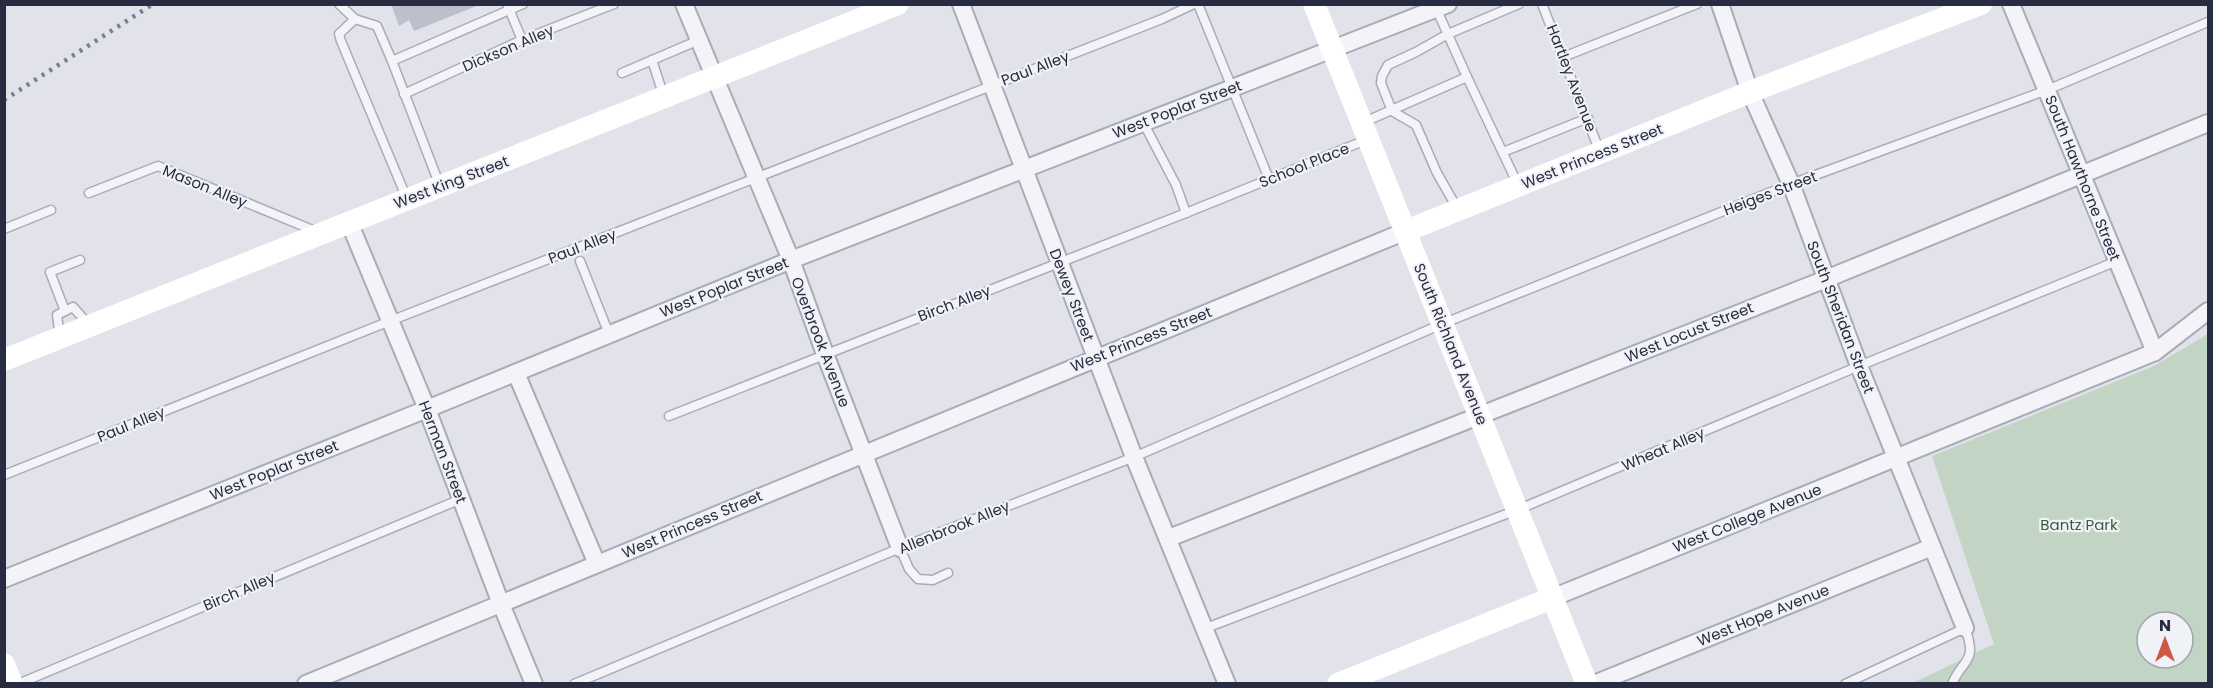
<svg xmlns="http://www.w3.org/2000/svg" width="2213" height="688" font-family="Poppins,sans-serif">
  <rect width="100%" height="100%" fill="#e1e2ea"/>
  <path fill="#c2d4c3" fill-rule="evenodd" d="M2208,334V683L1911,684L1994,644L1932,456L2154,366ZM2147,622H2183V658H2147Z"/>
  <polygon fill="#bebfcd" points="391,4 479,4 479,5 414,31 409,20 399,26"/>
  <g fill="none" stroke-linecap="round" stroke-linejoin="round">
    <defs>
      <g id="lane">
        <polyline points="339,4 355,19 377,26 392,61"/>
        <polyline points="507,4 522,40"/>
        <polyline points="1198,4 1269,179"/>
        <polyline points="1542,4 1600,152"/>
        <polyline points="355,19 339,34 341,41 407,199"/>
        <polyline points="1563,57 1697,4"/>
        <polyline points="652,60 664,97"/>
        <polyline points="622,73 699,40"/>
        <polyline points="1467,77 1518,185"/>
        <polyline points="404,94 522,40 614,4"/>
        <polyline points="1143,122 1176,185 1186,213"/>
        <polyline points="1362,123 1467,77 1436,8"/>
        <polyline points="1503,152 1588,118"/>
        <polyline points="440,186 392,61 523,4"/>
        <polyline points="89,193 158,166 315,231"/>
        <polyline points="1457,208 1437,173 1416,125 1392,111 1381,83 1382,76 1388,65 1416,52 1448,34 1519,4"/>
        <polyline points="4,229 51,210"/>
        <polyline points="580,261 609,334"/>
        <polyline points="65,311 50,272 80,260"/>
        <polyline points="60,337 57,315 73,307 88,324"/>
        <polyline points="669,416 1186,213 1366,140"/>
        <polyline points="4,475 390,321 1162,19 1194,4"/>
        <polyline points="900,548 909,569 918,579 933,580 948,573"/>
        <polyline points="1206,628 1517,510 1859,366 2117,261"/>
        <polyline points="18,684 461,499"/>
        <polyline points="574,684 900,548 1134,457 1442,324 1791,184 2047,90 2208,22"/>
        <path d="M1845,684L1965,628C1978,663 1963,658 1952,684"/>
      </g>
      <g id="street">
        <polyline points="684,4 791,260 825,354 900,548"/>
        <polyline points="961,4 1134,457 1227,684"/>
        <polyline points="1720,4 1750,92 1791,184 1859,366 1965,628"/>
        <polyline points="2011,4 2155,352"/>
        <polyline points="349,222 427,409 501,604 534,684"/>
        <polyline points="516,373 597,564"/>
        <polyline points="1169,538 1826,279 2208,123"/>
        <polyline points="4,579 427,409 791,260 1448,4"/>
        <polyline points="1552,598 2155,352 2208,311"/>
        <polyline points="306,684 1406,231"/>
        <polyline points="1594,684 1932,547"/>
      </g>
    </defs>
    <use href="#lane" stroke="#aaabb8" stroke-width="11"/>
    <use href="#street" stroke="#aaabb8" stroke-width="20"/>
    <use href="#lane" stroke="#f4f4f8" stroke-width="8"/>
    <use href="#street" stroke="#f4f4f8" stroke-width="16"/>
    <g stroke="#fff" stroke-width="22">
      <polyline points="1314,4 1587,684"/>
      <polyline points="1406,231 1750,92 1981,4"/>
      <polyline points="4,360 898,4"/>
      <polyline points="4,664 12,684"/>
      <polyline points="1338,684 1552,598"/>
    </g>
    <polyline stroke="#7a7d94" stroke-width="4.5" stroke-dasharray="3 6" stroke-linecap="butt" points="4,100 153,4"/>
  </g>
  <g text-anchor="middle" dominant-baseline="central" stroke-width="4.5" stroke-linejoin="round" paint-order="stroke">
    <g font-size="15" fill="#292b42" stroke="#f1f2f7">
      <text transform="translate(508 48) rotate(-23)">Dickson Alley</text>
      <text transform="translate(1035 68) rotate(-21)">Paul Alley</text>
      <text transform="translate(1572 78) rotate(69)">Hartley Avenue</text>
      <text transform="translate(1177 109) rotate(-21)">West Poplar Street</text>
      <text transform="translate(1592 156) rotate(-22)">West Princess Street</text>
      <text transform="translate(1304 165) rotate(-22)">School Place</text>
      <text transform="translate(2083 178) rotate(68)">South Hawthorne Street</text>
      <text transform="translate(451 182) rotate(-21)">West King Street</text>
      <text transform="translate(205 186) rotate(22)">Mason Alley</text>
      <text transform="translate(1770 193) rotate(-21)">Heiges Street</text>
      <text transform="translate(582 246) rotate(-21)">Paul Alley</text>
      <text transform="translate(724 287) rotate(-22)">West Poplar Street</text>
      <text transform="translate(1072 295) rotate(69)">Dewey Street</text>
      <text transform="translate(954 303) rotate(-21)">Birch Alley</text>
      <text transform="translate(1841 317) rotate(69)">South Sheridan Street</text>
      <text transform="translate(1689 332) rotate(-22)">West Locust Street</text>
      <text transform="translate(1141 339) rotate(-22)">West Princess Street</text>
      <text transform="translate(821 342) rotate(69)">Overbrook Avenue</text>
      <text transform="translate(1451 344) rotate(68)">South Richland Avenue</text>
      <text transform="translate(131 424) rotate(-22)">Paul Alley</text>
      <text transform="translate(1663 449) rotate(-23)">Wheat Alley</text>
      <text transform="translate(443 452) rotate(69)">Herman Street</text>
      <text transform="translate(274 470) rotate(-22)">West Poplar Street</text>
      <text transform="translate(1747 518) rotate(-22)">West College Avenue</text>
      <text transform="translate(692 524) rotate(-23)">West Princess Street</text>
      <text transform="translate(954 527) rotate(-22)">Allenbrook Alley</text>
      <text transform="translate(239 591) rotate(-23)">Birch Alley</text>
      <text transform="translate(1763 615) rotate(-22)">West Hope Avenue</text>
    </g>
    <g font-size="15" fill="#365e3a" stroke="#f1f2f7">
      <text x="2079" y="524">Bantz Park</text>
    </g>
  </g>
  <rect width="2213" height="688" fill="none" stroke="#292b42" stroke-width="12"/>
  <g transform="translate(2165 640)"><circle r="28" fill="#f1f2f7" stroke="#a1a2af" stroke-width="1.5"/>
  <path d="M0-4.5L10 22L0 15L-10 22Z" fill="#cf5845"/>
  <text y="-9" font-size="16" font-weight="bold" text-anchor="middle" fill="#292b42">N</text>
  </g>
</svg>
